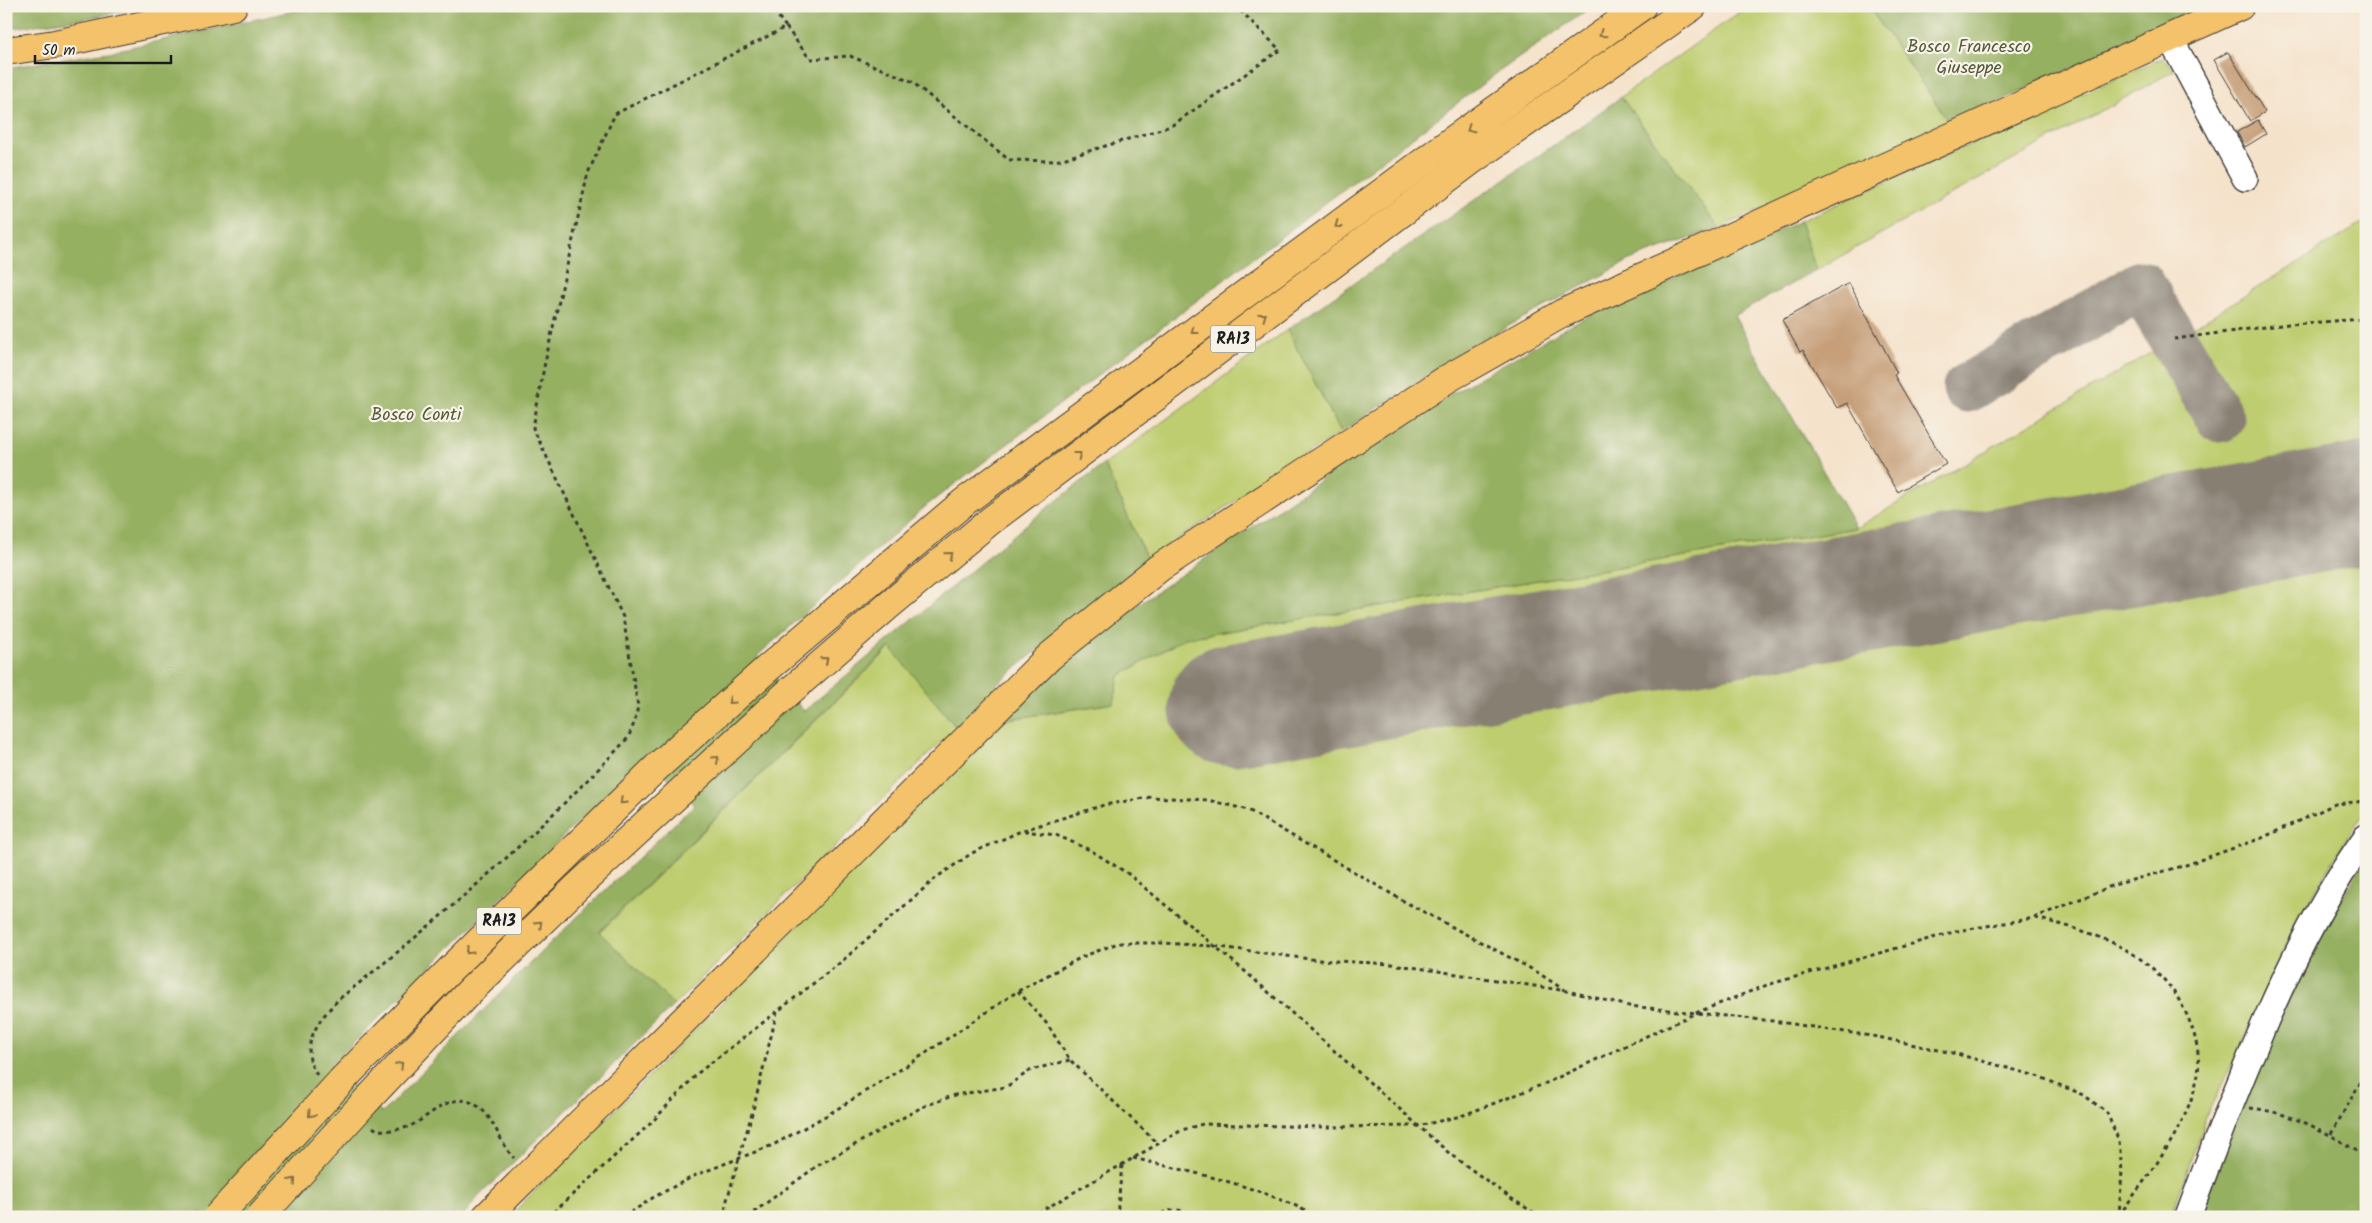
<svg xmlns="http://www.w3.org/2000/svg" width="2372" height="1223" font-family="Kalam,sans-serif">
  <rect width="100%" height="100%" fill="#f7f3e8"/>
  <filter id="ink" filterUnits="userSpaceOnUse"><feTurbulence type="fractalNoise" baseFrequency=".02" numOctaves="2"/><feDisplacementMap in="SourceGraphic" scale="10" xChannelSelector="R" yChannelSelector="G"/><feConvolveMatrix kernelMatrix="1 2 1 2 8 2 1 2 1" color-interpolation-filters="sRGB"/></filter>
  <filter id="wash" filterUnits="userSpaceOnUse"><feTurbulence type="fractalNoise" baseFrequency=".0096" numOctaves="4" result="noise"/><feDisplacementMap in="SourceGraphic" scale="20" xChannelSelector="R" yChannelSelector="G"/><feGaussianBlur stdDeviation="1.12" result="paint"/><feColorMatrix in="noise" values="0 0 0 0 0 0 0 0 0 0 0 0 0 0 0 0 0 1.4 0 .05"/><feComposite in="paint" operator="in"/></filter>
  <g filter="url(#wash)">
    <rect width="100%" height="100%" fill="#f5e2ca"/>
    <g fill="#becd70" stroke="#6d7446">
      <polygon points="1748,6 1868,6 1950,123 1719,228 1621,97"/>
      <polygon points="2162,58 2175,70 1816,270 1800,221"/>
      <polygon points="2366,221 2366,812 2351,830 2293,929 2259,1007 2205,1119 2171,1217 509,1217 1003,720 1114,703 1119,676 1185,638 1856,528 2174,339"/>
      <polygon points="1287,330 1341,432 1147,559 1104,465"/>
      <polygon points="891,647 956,727 674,1005 599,933"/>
    </g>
    <g fill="#96b062" stroke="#59663f" fill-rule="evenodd">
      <polygon points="6,6 145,6 100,16 6,29"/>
      <path d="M316,6H1593L1497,73L927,505L757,656L804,711L1027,524L1104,464L1147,559L999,682L956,727L890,647L599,932L674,1005L478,1197L462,1217H204L200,1212L196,1217H6V68L109,52ZM646,755L694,805L543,950L382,1113L331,1065Z"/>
      <polygon points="1868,6 2210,6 1950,123"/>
      <path d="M1621,97L1719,228L1632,259L1466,349L1341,432L1287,330C1398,251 1511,177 1621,97Z"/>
      <polygon points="1800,221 1816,270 1734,316 1856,528 1185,638 1119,676 1114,703 1003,720 1037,684 1106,626 1311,487 1405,421 1578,321"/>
      <polygon points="2366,860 2366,1217 2199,1217 2258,1065 2331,913"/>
    </g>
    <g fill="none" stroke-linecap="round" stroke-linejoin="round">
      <polyline stroke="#887f73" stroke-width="49" points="1967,388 2141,285 2220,418"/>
      <polyline stroke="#887f73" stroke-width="122" points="1230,705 2366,503"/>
    </g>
    <g id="blocks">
      <g fill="#c69f79">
        <polygon points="2228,52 2265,112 2250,121 2214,60"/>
        <polygon points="2258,120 2266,134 2245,147 2237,132"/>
        <polygon points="1849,283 1897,373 1894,375 1946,464 1898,492 1847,403 1837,408 1803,350 1800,352 1782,320"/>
      </g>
    </g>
  </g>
  <g filter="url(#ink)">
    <use href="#blocks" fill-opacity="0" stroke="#3d3a36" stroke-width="1"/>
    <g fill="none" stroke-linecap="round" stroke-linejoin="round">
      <defs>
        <g id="minor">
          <polyline points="2170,38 2245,178"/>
          <path d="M2188,1217C2212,1150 2238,1085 2266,1020C2294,956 2325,894 2366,837"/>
        </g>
        <g id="major">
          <polyline points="6,51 55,44 233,6"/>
          <polyline points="486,1217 1049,657 1159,568 1447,379 1563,313 2240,6"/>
        </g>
        <g id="highway">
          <polyline points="344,1078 450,970 657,767 768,668 964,502 1453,140 1642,6"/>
          <polyline points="367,1100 469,992 577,887 789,692 888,606 990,521 1472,160 1693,6"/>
        </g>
      </defs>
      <use href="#minor" stroke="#3d3a36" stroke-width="28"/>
      <use href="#major" stroke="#3d3a36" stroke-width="30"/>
      <use href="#highway" stroke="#3d3a36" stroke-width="30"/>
      <g stroke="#3d3a36" stroke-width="3" stroke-dasharray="4 4" stroke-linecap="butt">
        <polyline points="786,27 810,59 850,56 911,81 1009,160 1056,161 1171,126 1280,50 1236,6"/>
        <polyline points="2174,339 2288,324 2366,319"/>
        <polyline points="1024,831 1056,835 1090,850 1127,873 1247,973 1450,1154 1515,1201 1541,1217"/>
        <path d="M2035,918C2100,933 2162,954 2189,1020C2197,1039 2202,1063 2196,1083C2184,1132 2149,1174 2120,1214"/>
        <polyline points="1018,991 1047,1024 1070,1060 1157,1143"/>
        <path d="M317,1075C297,1047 319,1019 339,999C441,919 539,833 628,738L635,721L638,706L623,617L533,428L544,367L588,173L615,114L786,27L770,6"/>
        <path d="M2250,1108C2292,1112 2331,1134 2366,1157"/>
        <path d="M373,1127L377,1130C389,1131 403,1130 414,1124C432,1114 454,1090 476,1105C495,1117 499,1143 514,1158"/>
        <polyline points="2331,1134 2366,1073"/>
        <path d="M1133,1158C1182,1170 1232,1180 1279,1199C1291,1204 1303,1208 1313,1217"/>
        <polyline points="548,1217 651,1123 698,1073 841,962 937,877 972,853 1021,831 1104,805 1151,797 1208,800 1248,810 1407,903 1537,972 1564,990"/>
        <polyline points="624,1217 654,1197 696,1175 773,1145 829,1114 911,1063 1018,991 1082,957 1118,943 1164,943 1213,946 1317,960 1392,964 1567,991 1629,1006 1773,1021 1878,1037 1957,1054 2040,1077 2084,1095 2107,1113 2119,1141 2122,1171 2119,1215"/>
        <polyline points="724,1217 727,1200 753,1110 777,1012"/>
        <polyline points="747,1217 817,1166 922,1107 955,1095 1006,1087 1031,1070 1070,1060"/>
        <polyline points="1031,1217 1182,1130 1203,1124 1326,1127 1418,1126 1461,1116 1544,1084 1698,1012 1767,985 1957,931 2034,918 2114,885 2183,866 2262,838 2335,804 2366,801"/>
        <polyline points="1117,1217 1122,1165"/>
        <path d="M1155,1217C1172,1207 1179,1208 1196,1217"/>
      </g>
      <use href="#minor" stroke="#fff" stroke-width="25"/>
      <use href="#major" stroke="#f4c26a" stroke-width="28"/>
      <use href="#highway" stroke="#f4c26a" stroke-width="28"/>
      <defs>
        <g id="highway-bridge">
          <polyline points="217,1217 344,1078"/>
          <polyline points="260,1217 367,1100"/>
        </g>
      </defs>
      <use href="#highway-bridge" stroke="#3d3a36" stroke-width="30" stroke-linecap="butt"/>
      <use href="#highway-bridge" stroke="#f4c26a" stroke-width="28"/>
    </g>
    <defs><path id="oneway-chevron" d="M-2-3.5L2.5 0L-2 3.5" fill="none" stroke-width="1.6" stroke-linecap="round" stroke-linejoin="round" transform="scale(1.25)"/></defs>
    <g stroke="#886f43">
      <use href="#oneway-chevron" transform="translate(1602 34) rotate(145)"/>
      <use href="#oneway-chevron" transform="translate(1470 129) rotate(145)"/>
      <use href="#oneway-chevron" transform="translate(1338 225) rotate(144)"/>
      <use href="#oneway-chevron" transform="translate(1263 316) rotate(-37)"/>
      <use href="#oneway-chevron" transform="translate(1194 331) rotate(143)"/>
      <use href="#oneway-chevron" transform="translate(1078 455) rotate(-37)"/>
      <use href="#oneway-chevron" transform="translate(949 555) rotate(-39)"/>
      <use href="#oneway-chevron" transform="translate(825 660) rotate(-41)"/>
      <use href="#oneway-chevron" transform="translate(731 701) rotate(138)"/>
      <use href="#oneway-chevron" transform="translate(716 759) rotate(-42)"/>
      <use href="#oneway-chevron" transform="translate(623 801) rotate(136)"/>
      <use href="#oneway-chevron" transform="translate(539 924) rotate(-44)"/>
      <use href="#oneway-chevron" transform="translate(469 951) rotate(136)"/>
      <use href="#oneway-chevron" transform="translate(400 1065) rotate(-46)"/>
      <use href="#oneway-chevron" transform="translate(311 1114) rotate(132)"/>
      <use href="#oneway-chevron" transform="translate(293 1181) rotate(-48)"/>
    </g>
  </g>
  <g text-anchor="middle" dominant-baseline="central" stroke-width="4.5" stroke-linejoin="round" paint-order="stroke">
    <g fill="#f7f3e8" stroke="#5e5c59" stroke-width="1">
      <rect x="1210.5" y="325.5" width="45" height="27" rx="4"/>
      <rect x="476.5" y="907.5" width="45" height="27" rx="4"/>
    </g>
    <g font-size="16" font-weight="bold" fill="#1c1c1c">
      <text x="1233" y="339">RA13</text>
      <text x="499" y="921">RA13</text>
    </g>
    <g font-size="18" fill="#555a39" stroke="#f7f3e8">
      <text x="1969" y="47">Bosco Francesco<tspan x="1969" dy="21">Giuseppe</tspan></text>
      <text x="416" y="415">Bosco Conti</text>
    </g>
  </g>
  <rect width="2372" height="1223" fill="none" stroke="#f7f3e8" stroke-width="25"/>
  <path d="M35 55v8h136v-8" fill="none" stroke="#1c1c1c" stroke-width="2.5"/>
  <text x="42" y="55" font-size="15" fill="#1c1c1c" stroke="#f7f3e8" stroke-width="4" paint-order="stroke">50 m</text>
</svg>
